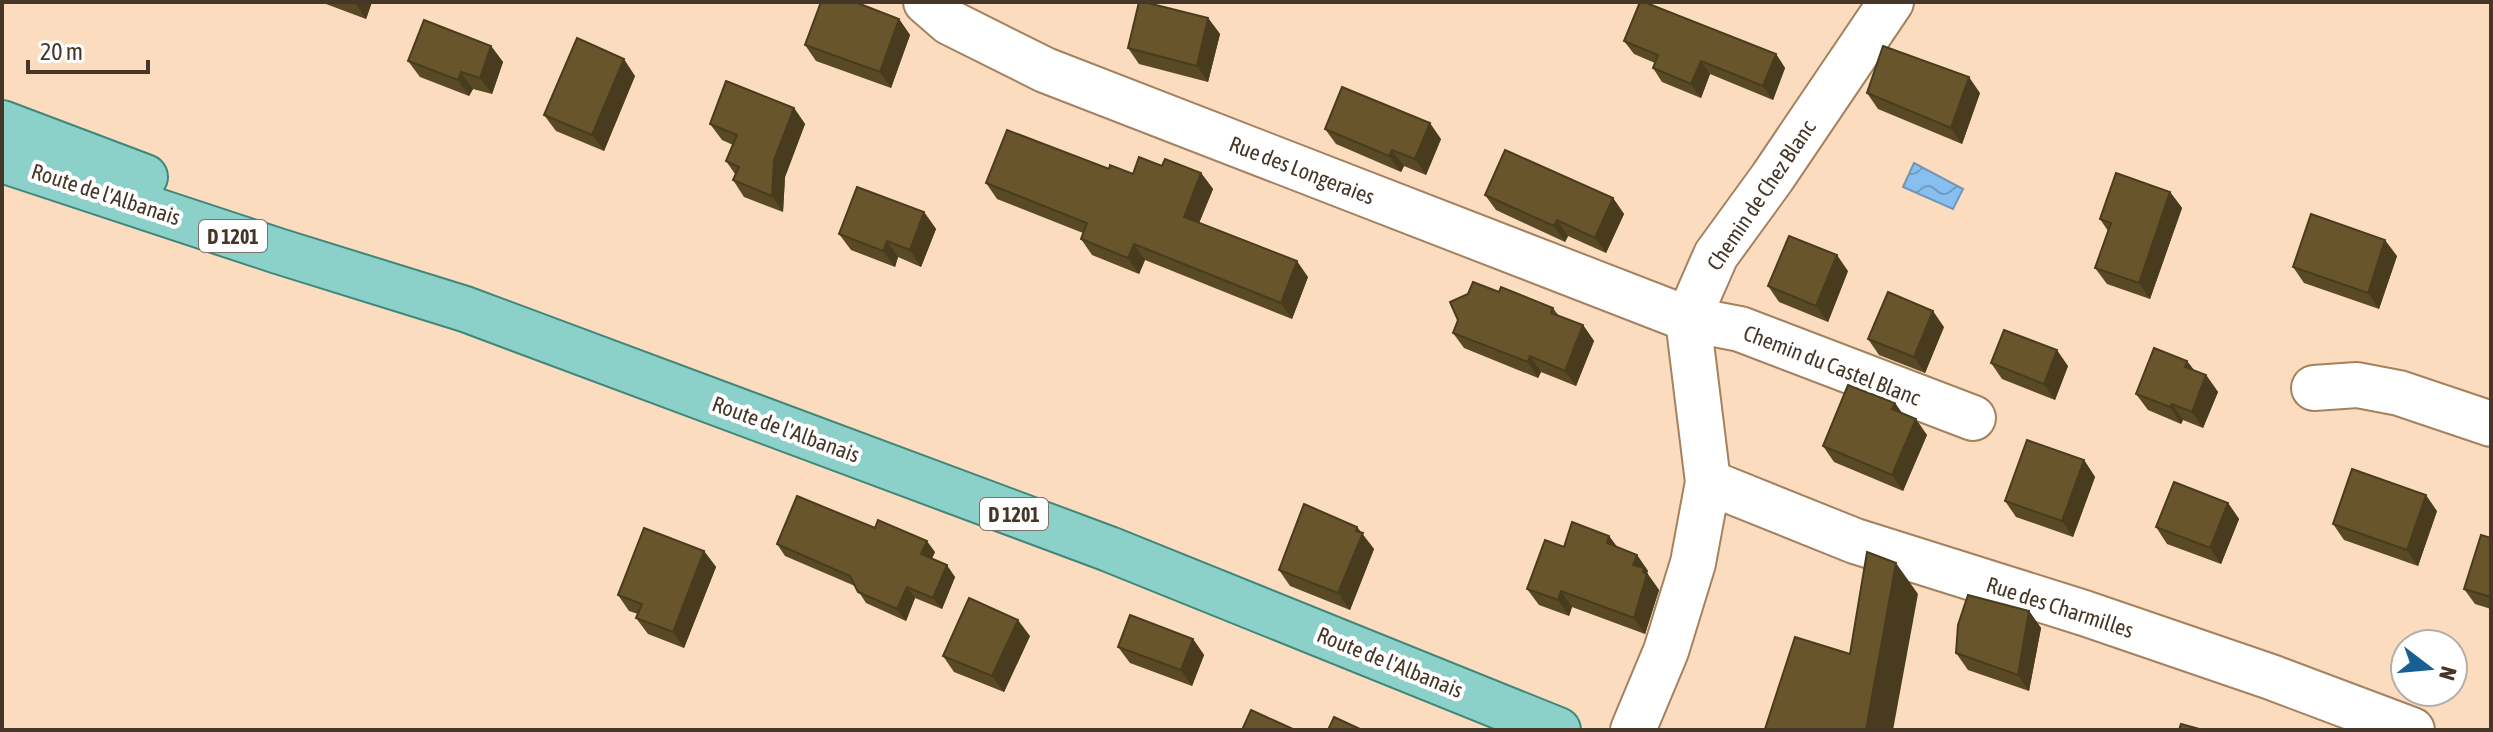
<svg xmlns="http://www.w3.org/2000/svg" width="2493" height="732" font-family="'Asap Condensed',sans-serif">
  <defs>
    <pattern id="water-waves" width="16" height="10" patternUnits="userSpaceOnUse" patternTransform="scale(2)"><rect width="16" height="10" fill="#87bff0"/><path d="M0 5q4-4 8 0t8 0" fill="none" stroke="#709cc2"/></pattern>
  </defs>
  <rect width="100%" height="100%" fill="#fbdcbf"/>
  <polygon fill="url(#water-waves)" stroke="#7396b4" stroke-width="2" points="1914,163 1963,189 1953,209 1903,187"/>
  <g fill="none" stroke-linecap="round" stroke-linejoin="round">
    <defs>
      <g id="street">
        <polyline points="926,2 949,22 1045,70 1688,319 1740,329 1973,418"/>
        <polyline points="2314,388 2357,385 2399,393 2491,424"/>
        <polyline points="1708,482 1855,541 2084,613 2271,677 2412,730"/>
        <polyline points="1633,730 1666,651 1693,563 1708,482 1688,319 1716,255 1772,178 1891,2"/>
      </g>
      <g id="primary">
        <polyline points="2,123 145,177"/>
        <polyline points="2,160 278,251 465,309 1109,549 1558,730"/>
      </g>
    </defs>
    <use href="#street" stroke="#a4815f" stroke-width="48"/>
    <use href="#primary" stroke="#40877a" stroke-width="48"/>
    <use href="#street" stroke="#fff" stroke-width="44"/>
    <use href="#primary" stroke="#8bd1ca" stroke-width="44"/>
  </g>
  <g fill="#594925">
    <polygon points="324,2 372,2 366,19 326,4"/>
    <polygon points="1208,18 1220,34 1208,82 1139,64 1128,48"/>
    <polygon points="899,19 910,35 891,88 816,61 805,45"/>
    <polygon points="1624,41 1776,54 1785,68 1773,100 1710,74 1701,98 1662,82 1653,68 1655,63 1634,54"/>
    <polygon points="491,46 503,62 492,94 473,89 469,96 420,77 408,61"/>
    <polygon points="635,76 604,151 556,131 544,115"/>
    <polygon points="1867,93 1980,93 1962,144 1878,109"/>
    <polygon points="794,108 805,124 785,177 783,212 744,197 733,180 735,174 726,161 733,145 722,140 710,124"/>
    <polygon points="1325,129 1441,139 1426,175 1404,166 1401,172 1336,144"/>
    <polygon points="1162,166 1201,173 1213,189 1199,223 1308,277 1292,319 1145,260 1139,274 1092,255 1081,239 1083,233 997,199 986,183 1109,169 1133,174"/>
    <polygon points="2170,192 2182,208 2150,299 2107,284 2095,268 2108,231 2100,219"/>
    <polygon points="1485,195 1613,198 1624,214 1606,253 1568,236 1565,242 1496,210"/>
    <polygon points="924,212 936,229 921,267 898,257 895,267 851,250 839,234"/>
    <polygon points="2397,256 2379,309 2304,283 2293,267"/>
    <polygon points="1848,271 1828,322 1779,302 1768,286"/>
    <polygon points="1499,292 1553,308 1559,316 1583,325 1594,341 1576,386 1541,372 1538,378 1464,348 1453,333 1458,320"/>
    <polygon points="1944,327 1925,373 1879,355 1868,339"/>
    <polygon points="2187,361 2194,370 2206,375 2218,392 2203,428 2183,420 2181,424 2148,410 2136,394"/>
    <polygon points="1991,363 2068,366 2055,400 2002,379"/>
    <polygon points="1895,403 1902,413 1927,435 1903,491 1834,462 1823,446"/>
    <polygon points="2084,460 2095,477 2073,537 2016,517 2005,501"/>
    <polygon points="2228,503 2239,519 2221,564 2167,544 2156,527"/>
    <polygon points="2437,511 2418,566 2344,540 2333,524"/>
    <polygon points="1357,527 1374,549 1350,610 1290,586 1279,570"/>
    <polygon points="875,528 935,552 932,558 955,577 942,609 915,598 906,621 866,603 855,586 785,556 777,544"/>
    <polygon points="1609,536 1617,547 1637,555 1648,571 1647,573 1659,590 1645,634 1572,607 1569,616 1539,605 1527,589 1564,547"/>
    <polygon points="2491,538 2491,609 2475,604 2464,589"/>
    <polygon points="704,551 716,567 684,648 648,634 636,618 638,614 629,611 618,595"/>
    <polygon points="2029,611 2041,628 2029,691 1968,670 1956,653"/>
    <polygon points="1030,636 1004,692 954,672 943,656"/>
    <polygon points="1193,639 1204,655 1192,686 1130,663 1118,647"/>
  </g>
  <g fill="#493c1e">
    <polygon points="355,2 372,2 366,19 355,3"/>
    <polygon points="1208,18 1220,34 1208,82 1197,66"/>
    <polygon points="899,19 910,35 891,88 880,72"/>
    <polygon points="491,46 503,62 492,94 480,78"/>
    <polygon points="1776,54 1785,68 1773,100 1763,86"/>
    <polygon points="624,59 635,76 604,151 592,135"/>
    <polygon points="1701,61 1710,74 1701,98 1691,84"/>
    <polygon points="461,72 473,89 469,96 458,80"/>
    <polygon points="1969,77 1980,93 1962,144 1951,128"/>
    <polygon points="794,108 805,124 785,177 783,212 772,196 774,160"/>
    <polygon points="1430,123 1441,139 1426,175 1415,159"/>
    <polygon points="1392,150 1404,166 1401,172 1389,156"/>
    <polygon points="1201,173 1213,189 1195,233 1184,217"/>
    <polygon points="2170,192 2182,208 2150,299 2139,283"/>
    <polygon points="1613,198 1624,214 1606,253 1595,238"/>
    <polygon points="924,212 936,229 921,267 910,250"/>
    <polygon points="1557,220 1568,236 1565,242 1554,226"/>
    <polygon points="2385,240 2397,256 2379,309 2368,293"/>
    <polygon points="887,241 898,257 895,267 883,251"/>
    <polygon points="1134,244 1145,260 1139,274 1128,258"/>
    <polygon points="1837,255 1848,271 1828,322 1816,306"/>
    <polygon points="1297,261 1308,277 1292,319 1281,303"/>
    <polygon points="1933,311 1944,327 1925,373 1914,357"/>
    <polygon points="1583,325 1594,341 1576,386 1565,371"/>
    <polygon points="2057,350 2068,366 2055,400 2044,384"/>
    <polygon points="1530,356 1541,372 1538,378 1528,362"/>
    <polygon points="2187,361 2199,377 2185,367"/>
    <polygon points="2206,375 2218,392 2203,428 2192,412"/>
    <polygon points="1895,403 1906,419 1892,409"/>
    <polygon points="2172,404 2183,420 2181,424 2170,407"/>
    <polygon points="1916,419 1927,435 1903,491 1892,475"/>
    <polygon points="2084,460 2095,477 2073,537 2062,521"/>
    <polygon points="2426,495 2437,511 2418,566 2407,550"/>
    <polygon points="2228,503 2239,519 2221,564 2210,548"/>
    <polygon points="1357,527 1374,549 1350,610 1338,593"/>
    <polygon points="1609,536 1621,552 1607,543"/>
    <polygon points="927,541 935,552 929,565 921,554"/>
    <polygon points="704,551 716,567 684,648 673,632"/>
    <polygon points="1637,555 1648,571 1647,573 1659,590 1645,634 1634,618 1633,565"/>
    <polygon points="1896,563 1918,594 1893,730 1866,730"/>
    <polygon points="947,565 955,577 942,609 933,598"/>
    <polygon points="907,587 915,598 906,621 897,609"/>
    <polygon points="1561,591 1572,607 1569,616 1558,600"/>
    <polygon points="2029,611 2041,628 2029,691 2018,675"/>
    <polygon points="1018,620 1030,636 1004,692 992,676"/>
    <polygon points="1193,639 1204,655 1192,686 1181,670"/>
  </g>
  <g fill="#68552b" stroke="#493c1e" stroke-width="2">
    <polygon points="821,2 855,2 899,19 880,72 805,45"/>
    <polygon points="1139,2 1144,2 1208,18 1197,66 1128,48"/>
    <polygon points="1640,2 1644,2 1776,54 1763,86 1701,61 1691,84 1653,68 1658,55 1624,41"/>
    <polygon points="424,20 491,46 480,78 461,72 458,80 408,61"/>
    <polygon points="577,38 624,59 592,135 544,115"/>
    <polygon points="1883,46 1969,77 1951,128 1867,93"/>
    <polygon points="726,81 794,108 774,160 772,196 733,180 739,167 726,161 737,135 710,124"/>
    <polygon points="1342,87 1430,123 1415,159 1392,150 1389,156 1325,129"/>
    <polygon points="1007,130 1109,169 1110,165 1133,174 1139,157 1162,166 1165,159 1201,173 1184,217 1297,261 1281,303 1134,244 1128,258 1081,239 1087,223 986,183"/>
    <polygon points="1505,150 1613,198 1595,238 1557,220 1554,226 1485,195"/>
    <polygon points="2116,173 2170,192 2139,283 2095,268 2111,223 2100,219"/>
    <polygon points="857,187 924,212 910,250 887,241 883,251 839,234"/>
    <polygon points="2311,214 2385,240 2368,293 2293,267"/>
    <polygon points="1789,236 1837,255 1816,306 1768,286"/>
    <polygon points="1473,282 1499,292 1501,287 1553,308 1551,313 1583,325 1565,371 1530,356 1528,362 1453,333 1458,320 1450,302 1468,294"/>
    <polygon points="1888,292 1933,311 1914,357 1868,339"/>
    <polygon points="2004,330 2057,350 2044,384 1991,363"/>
    <polygon points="2154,348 2187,361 2185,367 2206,375 2192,412 2172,404 2170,407 2136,394"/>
    <polygon points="1848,385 1895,403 1892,409 1916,419 1892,475 1823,446"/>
    <polygon points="2027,440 2084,460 2062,521 2005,501"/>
    <polygon points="2352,469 2426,495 2407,550 2333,524"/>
    <polygon points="2174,482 2228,503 2210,548 2156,527"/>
    <polygon points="797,496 875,528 878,520 927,541 921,554 947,565 933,598 907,587 897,609 858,592 850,576 777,544"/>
    <polygon points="1304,504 1357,527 1356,531 1363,533 1338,593 1279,570"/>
    <polygon points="1572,522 1609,536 1607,543 1637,555 1633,565 1644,568 1643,572 1647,574 1634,618 1561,591 1558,600 1527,589 1545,540 1564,547"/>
    <polygon points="644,528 704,551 673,632 636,618 642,604 618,595"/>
    <polygon points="2481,535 2491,538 2491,597 2464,589"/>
    <polygon points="1867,552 1896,563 1866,730 1765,729 1795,637 1850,654"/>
    <polygon points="1968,595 2029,611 2018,675 1956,653 1958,625"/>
    <polygon points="969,598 1018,620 992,676 943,656"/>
    <polygon points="1130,615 1193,639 1181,670 1118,647"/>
    <polygon points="1251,710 1295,730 1242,730"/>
    <polygon points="1334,717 1362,730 1328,730"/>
    <polygon points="2181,724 2203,730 2179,730"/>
  </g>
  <g text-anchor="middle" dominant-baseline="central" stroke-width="8" stroke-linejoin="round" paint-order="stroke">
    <g fill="#fff" stroke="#7d7268" stroke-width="2">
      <rect x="199" y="220" width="68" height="32" rx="6"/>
      <rect x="980" y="498" width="68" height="32" rx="6"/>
    </g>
    <g font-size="20" font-weight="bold" fill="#453627">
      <text x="233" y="236">D 1201</text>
      <text x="1014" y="514">D 1201</text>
    </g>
    <g font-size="22" fill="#453627" stroke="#fff">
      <text transform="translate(1302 170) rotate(21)">Rue des Longeraies</text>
      <text transform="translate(106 194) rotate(18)">Route de l'Albanais</text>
      <text transform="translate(1761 195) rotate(-56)">Chemin de Chez Blanc</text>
      <text transform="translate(1832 365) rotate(21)">Chemin du Castel Blanc</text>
      <text transform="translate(786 429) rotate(20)">Route de l'Albanais</text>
      <text transform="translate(2060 607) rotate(18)">Rue des Charmilles</text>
      <text transform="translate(1390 662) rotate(22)">Route de l'Albanais</text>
    </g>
  </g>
  <rect width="2493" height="732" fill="none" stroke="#453627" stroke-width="8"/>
  <g transform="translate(2429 668) rotate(106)"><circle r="38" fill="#ffffff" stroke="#b5afa9" stroke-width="2"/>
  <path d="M0-6L14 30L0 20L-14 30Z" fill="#186094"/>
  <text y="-12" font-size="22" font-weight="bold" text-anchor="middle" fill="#453627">N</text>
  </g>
  <path d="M28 60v12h120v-12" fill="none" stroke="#453627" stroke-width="4"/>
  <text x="40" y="60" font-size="24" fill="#453627" stroke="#ffffff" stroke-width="6" paint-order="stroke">20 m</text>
</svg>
